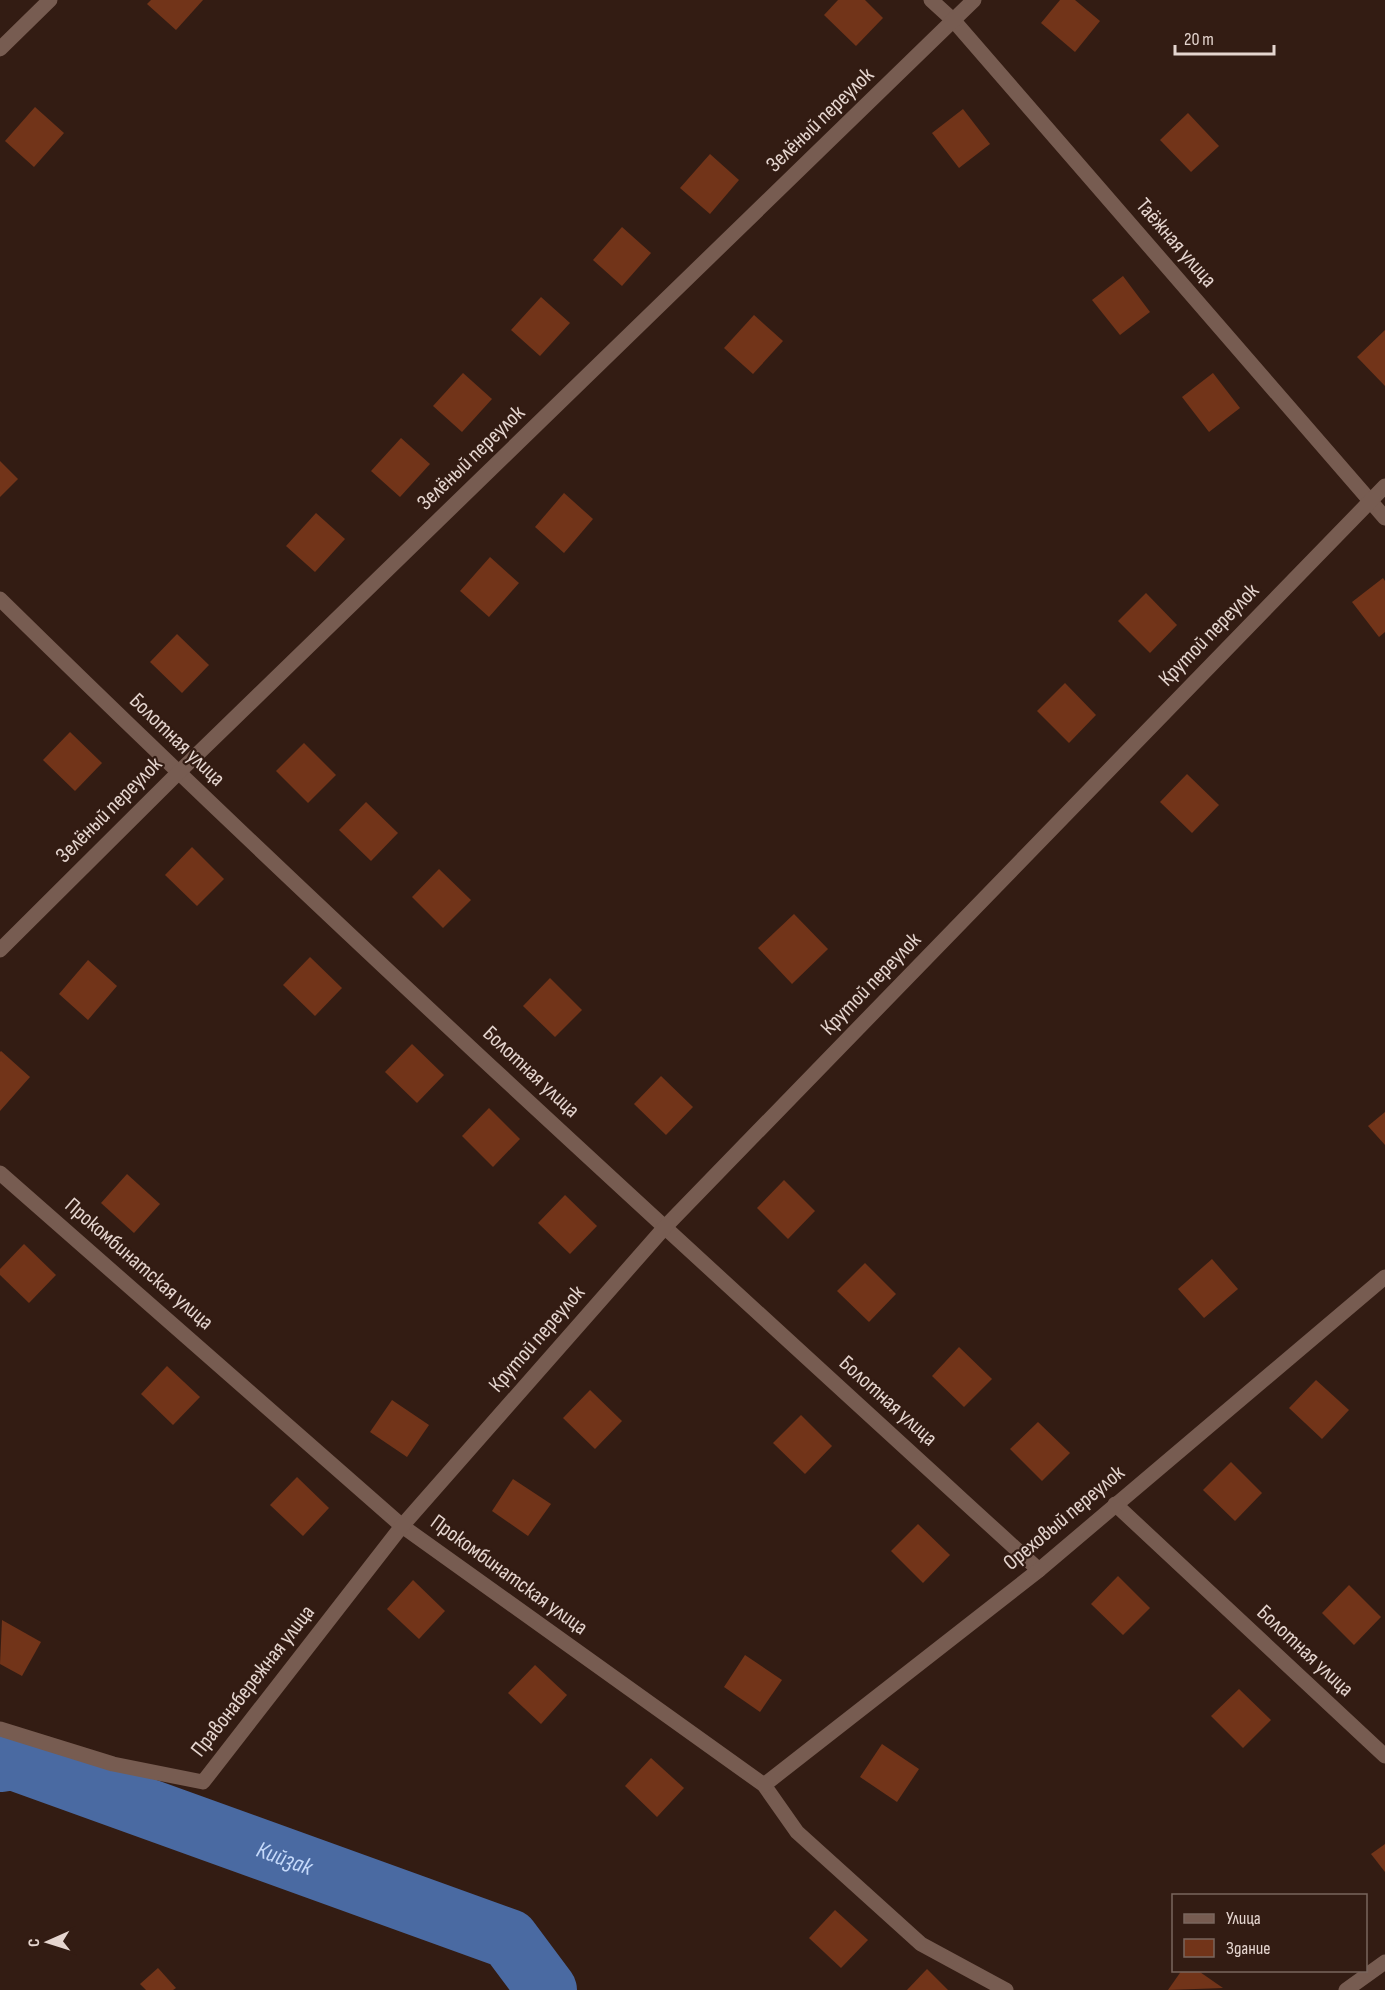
<svg xmlns="http://www.w3.org/2000/svg" width="1385" height="1990" font-family="'Sofia Sans Condensed',sans-serif">
  <rect width="100%" height="100%" fill="#331c13"/>
  <g fill="none" stroke-linecap="round" stroke-linejoin="round">
    <path stroke="#4a6aa2" stroke-width="60" id="s1" d="M0,1762L13,1760L509,1939L547,1990"/>
  </g>
  <g fill="#723419">
    <polygon points="151,0 203,0 176,30 147,4"/>
    <polygon points="838,0 865,0 883,18 856,46 824,15"/>
    <polygon points="1060,0 1075,0 1100,21 1075,52 1041,23"/>
    <polygon points="35,107 64,133 34,167 5,141"/>
    <polygon points="963,109 990,144 959,168 932,133"/>
    <polygon points="1188,113 1219,146 1191,172 1160,140"/>
    <polygon points="710,154 739,180 710,214 680,188"/>
    <polygon points="622,227 651,253 622,286 593,260"/>
    <polygon points="1123,276 1150,312 1120,335 1092,300"/>
    <polygon points="541,297 570,323 540,356 511,330"/>
    <polygon points="754,315 783,341 753,374 724,348"/>
    <polygon points="1385,330 1385,386 1357,357"/>
    <polygon points="463,373 492,399 462,432 433,406"/>
    <polygon points="1213,373 1240,408 1209,432 1182,397"/>
    <polygon points="401,438 430,464 400,497 371,471"/>
    <polygon points="0,461 18,479 0,497"/>
    <polygon points="564,493 593,519 564,553 535,527"/>
    <polygon points="316,513 345,539 315,572 286,546"/>
    <polygon points="490,557 519,583 489,617 460,591"/>
    <polygon points="1383,578 1385,581 1385,632 1379,637 1352,602"/>
    <polygon points="1146,593 1177,625 1150,653 1118,621"/>
    <polygon points="177,634 209,665 182,693 150,662"/>
    <polygon points="1065,683 1096,715 1069,743 1037,711"/>
    <polygon points="70,732 102,763 75,791 43,760"/>
    <polygon points="304,743 336,775 308,803 276,771"/>
    <polygon points="1187,774 1219,805 1192,833 1160,802"/>
    <polygon points="366,802 398,833 371,861 339,830"/>
    <polygon points="192,847 224,879 197,906 165,875"/>
    <polygon points="439,869 471,900 443,928 412,897"/>
    <polygon points="794,914 828,949 792,984 758,948"/>
    <polygon points="310,957 342,988 315,1016 283,985"/>
    <polygon points="88,960 117,986 88,1020 59,994"/>
    <polygon points="550,978 582,1010 555,1037 523,1006"/>
    <polygon points="412,1044 444,1075 417,1103 385,1072"/>
    <polygon points="1,1051 30,1077 0,1111 0,1052"/>
    <polygon points="661,1076 693,1107 666,1135 634,1104"/>
    <polygon points="489,1108 520,1139 493,1167 462,1136"/>
    <polygon points="1385,1112 1385,1145 1368,1126"/>
    <polygon points="127,1174 160,1204 134,1233 101,1203"/>
    <polygon points="784,1180 815,1211 788,1239 757,1208"/>
    <polygon points="565,1195 597,1226 570,1254 538,1223"/>
    <polygon points="24,1244 56,1275 29,1303 0,1275 0,1269"/>
    <polygon points="1212,1259 1238,1289 1204,1318 1178,1289"/>
    <polygon points="865,1263 896,1294 869,1322 837,1291"/>
    <polygon points="959,1347 992,1379 964,1407 932,1376"/>
    <polygon points="167,1366 200,1397 173,1425 141,1394"/>
    <polygon points="1316,1380 1349,1410 1322,1439 1289,1408"/>
    <polygon points="590,1390 622,1421 595,1449 563,1418"/>
    <polygon points="392,1400 429,1425 407,1457 370,1432"/>
    <polygon points="801,1415 832,1446 805,1474 773,1443"/>
    <polygon points="1038,1422 1070,1453 1042,1481 1010,1449"/>
    <polygon points="1231,1462 1262,1493 1235,1521 1203,1490"/>
    <polygon points="297,1477 329,1508 303,1536 270,1505"/>
    <polygon points="513,1479 551,1504 528,1536 492,1511"/>
    <polygon points="918,1524 950,1555 923,1583 891,1551"/>
    <polygon points="1118,1576 1150,1608 1123,1635 1091,1604"/>
    <polygon points="413,1580 445,1611 419,1639 387,1609"/>
    <polygon points="1349,1585 1381,1617 1354,1645 1322,1613"/>
    <polygon points="2,1620 41,1642 22,1676 0,1664"/>
    <polygon points="745,1655 782,1680 760,1712 724,1687"/>
    <polygon points="535,1665 567,1695 541,1724 508,1693"/>
    <polygon points="1239,1689 1271,1720 1243,1748 1211,1716"/>
    <polygon points="882,1744 919,1769 897,1802 860,1777"/>
    <polygon points="651,1758 684,1788 657,1817 625,1786"/>
    <polygon points="1385,1844 1385,1872 1371,1854"/>
    <polygon points="835,1910 868,1940 841,1968 809,1938"/>
    <polygon points="158,1968 176,1988 173,1990 146,1990 140,1984"/>
    <polygon points="927,1969 948,1990 907,1990"/>
    <polygon points="1182,1970 1197,1970 1223,1988 1168,1990"/>
  </g>
  <g fill="none" stroke-linecap="round" stroke-linejoin="round">
    <g stroke="#775c51" stroke-width="15">
      <polyline points="931,0 954,21 1385,518"/>
      <polyline points="0,49 50,0"/>
      <path d="M0,599C338,931 689,1250 1039,1570"/>
      <polyline points="0,950 178,773 974,0"/>
      <polyline points="0,1173 402,1526 764,1785 797,1832 921,1944 1006,1990"/>
      <polyline points="1115,1504 1385,1756"/>
      <polyline points="0,1729 113,1764 203,1782 402,1526 665,1227 1385,486"/>
      <polyline points="764,1785 1039,1570 1385,1277"/>
      <polyline points="1346,1990 1385,1962"/>
    </g>
  </g>
  <g text-anchor="middle" dominant-baseline="central" stroke-width="4.5" stroke-linejoin="round" paint-order="stroke">
    <g font-size="22" fill="#e5d5cf" stroke="#331c13">
      <text transform="translate(820 120) rotate(-44)">Зелёный переулок</text>
      <text transform="translate(1176 243) rotate(49)">Таёжная улица</text>
      <text transform="translate(471 458) rotate(-44)">Зелёный переулок</text>
      <text transform="translate(1209 635) rotate(-46)">Крутой переулок</text>
      <text transform="translate(177 740) rotate(44)">Болотная улица</text>
      <text transform="translate(109 810) rotate(-45)">Зелёный переулок</text>
      <text transform="translate(871 984) rotate(-46)">Крутой переулок</text>
      <text transform="translate(531 1072) rotate(43)">Болотная улица</text>
      <text transform="translate(139 1264) rotate(41)">Прокомбинатская улица</text>
      <text transform="translate(537 1339) rotate(-49)">Крутой переулок</text>
      <text transform="translate(888 1401) rotate(42)">Болотная улица</text>
      <text transform="translate(1064 1518) rotate(-40)">Ореховый переулок</text>
      <text transform="translate(509 1575) rotate(36)">Прокомбинатская улица</text>
      <text transform="translate(1305 1651) rotate(43)">Болотная улица</text>
      <text transform="translate(253 1681) rotate(-52)">Правонабережная улица</text>
    </g>
    <g font-size="24" font-style="italic" fill="#c5d9fa" stroke="#331c13">
      <text stroke="none"><textPath href="#s1" startOffset="302">Кийзак</textPath></text>
    </g>
  </g>
  <rect x="1172" y="1894" width="195" height="78" fill="#331c13" stroke="#7a665e" stroke-width="1.5"/>
  <rect x="1184" y="1914" width="30" height="9" fill="#775c51" stroke="#7a665e" stroke-width="1.5"/>
  <text x="1226" y="1924" font-size="18" fill="#e5d5cf">Улица</text>
  <rect x="1184" y="1939" width="30" height="18" fill="#723419" stroke="#7a665e" stroke-width="1.5"/>
  <text x="1226" y="1954" font-size="18" fill="#e5d5cf">Здание</text>
  <g transform="translate(48 1942) rotate(267)" stroke="#331c13" stroke-width="4.5" paint-order="stroke">
  <path d="M0-4.5L10 22L0 15L-10 22Z" fill="#e5d5cf"/>
  <text y="-9" font-size="16" font-weight="bold" text-anchor="middle" fill="#e5d5cf">С</text>
  </g>
  <path d="M1175 45v9h99v-9" fill="none" stroke="#e5d5cf" stroke-width="3"/>
  <text x="1184" y="45" font-size="18" fill="#e5d5cf" stroke="#331c13" stroke-width="4.5" paint-order="stroke">20 m</text>
</svg>
